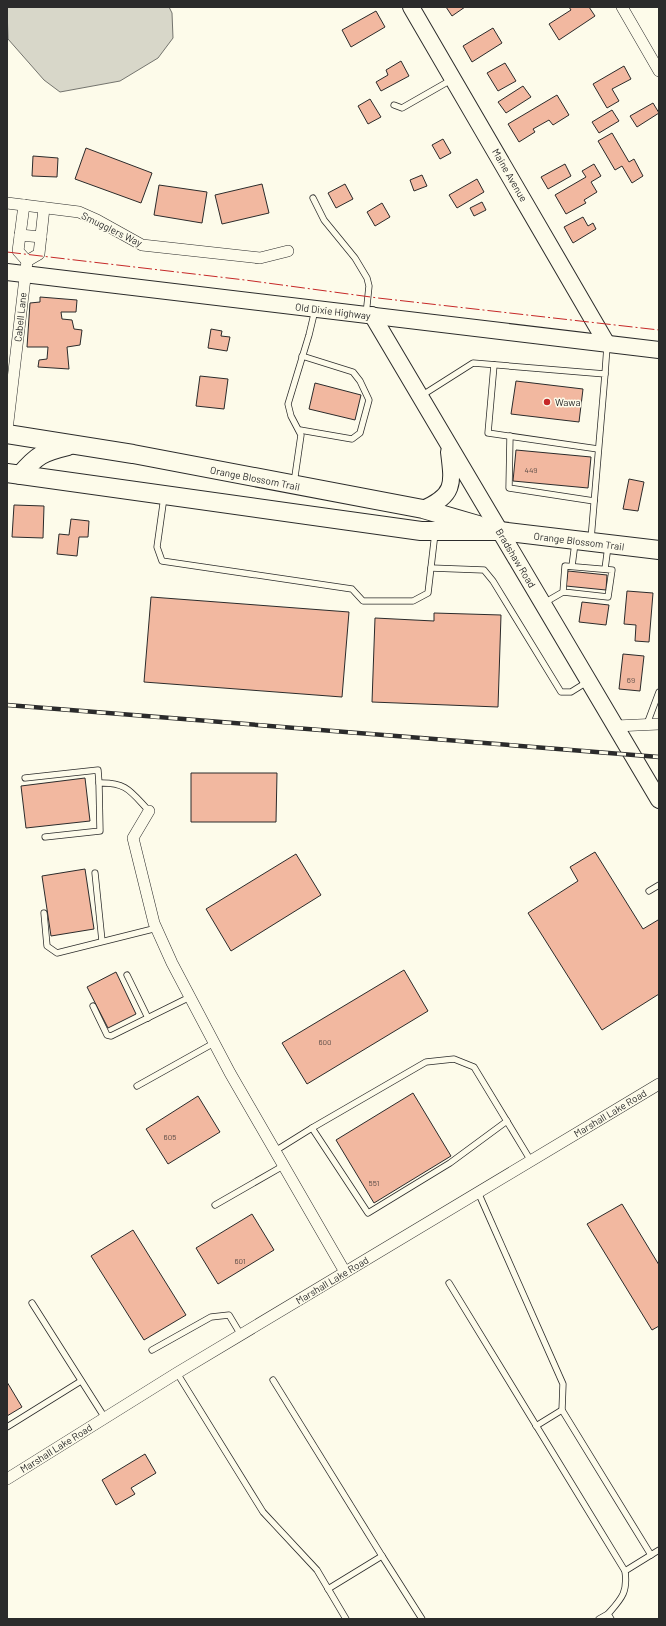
<svg xmlns="http://www.w3.org/2000/svg" width="666" height="1626" font-family="Barlow,sans-serif">
  <rect width="100%" height="100%" fill="#fdfbea"/>
  <polygon fill="#d8d7c9" stroke="#74746e" points="7,7 169,7 172,13 173,38 158,58 120,81 60,92 44,80 8,39"/>
  <g fill="#f2b8a0" stroke="#2b2b2b">
    <polygon points="446,7 465,7 452,16"/>
    <polygon points="569,7 589,7 595,16 559,40 549,24 571,10"/>
    <polygon points="376,11 385,27 351,47 342,30"/>
    <polygon points="493,28 502,43 472,62 463,46"/>
    <polygon points="401,61 409,76 381,91 376,82 388,75 386,70"/>
    <polygon points="505,63 516,81 498,91 487,73"/>
    <polygon points="624,66 631,79 612,89 619,101 607,108 593,84"/>
    <polygon points="523,86 531,97 506,113 498,102"/>
    <polygon points="557,95 569,115 553,125 549,120 533,129 535,132 519,142 508,124"/>
    <polygon points="370,99 381,117 368,124 358,106"/>
    <polygon points="653,103 659,113 637,127 630,116"/>
    <polygon points="612,110 619,121 599,133 592,122"/>
    <polygon points="612,133 629,162 634,159 643,176 632,183 622,166 615,170 598,141"/>
    <polygon points="443,139 451,153 440,159 432,145"/>
    <polygon points="86,148 152,173 141,203 75,179"/>
    <polygon points="33,156 58,158 57,177 32,176"/>
    <polygon points="565,164 571,176 548,189 541,177"/>
    <polygon points="594,164 601,176 591,182 597,192 584,200 586,203 566,214 555,195 586,177 582,171"/>
    <polygon points="422,175 427,186 414,191 410,180"/>
    <polygon points="477,179 484,192 457,208 449,195"/>
    <polygon points="262,184 269,213 222,224 215,195"/>
    <polygon points="345,184 353,199 336,208 328,193"/>
    <polygon points="159,185 207,192 202,223 154,215"/>
    <polygon points="482,202 486,210 474,216 470,208"/>
    <polygon points="382,203 390,217 375,226 367,212"/>
    <polygon points="583,217 588,226 593,223 596,229 573,243 564,227"/>
    <polygon points="40,297 77,300 76,312 61,312 62,319 72,320 74,329 82,330 80,345 67,347 69,369 38,367 39,360 47,359 48,347 27,347 30,303 40,302"/>
    <polygon points="211,329 222,331 221,336 230,337 227,351 208,348"/>
    <polygon points="200,376 228,379 224,409 196,406"/>
    <polygon points="516,381 583,389 579,422 511,414"/>
    <polygon points="315,383 361,395 355,420 309,409"/>
    <polygon points="516,450 591,457 588,488 513,481"/>
    <polygon points="629,479 644,482 638,511 623,509"/>
    <polygon points="14,505 44,506 43,538 12,537"/>
    <polygon points="71,519 89,521 88,537 79,537 77,556 57,554 59,534 69,535"/>
    <polygon points="568,571 607,575 606,590 566,586"/>
    <polygon points="627,591 653,593 649,642 635,641 636,625 624,624"/>
    <polygon points="151,597 349,612 342,697 144,682"/>
    <polygon points="582,602 609,605 606,625 579,622"/>
    <polygon points="434,613 501,615 498,707 372,702 375,618 434,621"/>
    <polygon points="623,654 644,656 640,691 619,689"/>
    <polygon points="191,773 277,773 276,822 191,822"/>
    <polygon points="85,778 90,821 26,828 21,786"/>
    <polygon points="595,852 643,929 658,920 659,921 659,994 602,1030 528,913 578,881 570,867"/>
    <polygon points="296,854 321,895 231,951 206,909"/>
    <polygon points="85,869 94,929 51,936 42,876"/>
    <polygon points="404,970 428,1011 307,1084 282,1043"/>
    <polygon points="116,972 136,1014 108,1028 87,987"/>
    <polygon points="413,1093 451,1156 374,1203 336,1140"/>
    <polygon points="198,1096 220,1132 168,1164 146,1129"/>
    <polygon points="622,1204 659,1265 659,1326 652,1330 587,1224"/>
    <polygon points="252,1214 274,1250 218,1284 196,1248"/>
    <polygon points="133,1230 186,1315 144,1340 91,1256"/>
    <polygon points="7,1382 22,1407 7,1416"/>
    <polygon points="145,1454 156,1473 131,1488 135,1494 116,1505 102,1480"/>
  </g>
  <g fill="none" stroke-linecap="round" stroke-linejoin="round">
    <defs>
      <g id="lane">
        <polyline points="394,105 402,108 451,80"/>
        <polyline points="313,198 324,220 355,258 367,278 369,286 366,315"/>
        <polyline points="494,365 488,433 598,449"/>
        <polyline points="605,374 607,346"/>
        <polyline points="421,396 473,363 605,374 591,539"/>
        <polyline points="300,430 352,439 360,433 369,400 360,381 353,372 302,356"/>
        <polyline points="510,436 509,488 594,501"/>
        <polyline points="294,483 301,435 291,416 288,404 309,335 315,310"/>
        <polyline points="164,497 157,547 162,561 352,589 363,601 413,601 428,593 435,533"/>
        <polyline points="572,566 575,543"/>
        <polyline points="431,568 484,570 493,581 561,692 571,692 587,682"/>
        <polyline points="605,569 608,546"/>
        <polyline points="544,603 563,592 565,566 612,570 608,597 563,592"/>
        <polyline points="647,724 659,692"/>
        <polyline points="25,778 98,770 99,783"/>
        <path d="M45,837L100,831L99,783C127,782 131,792 149,811"/>
        <polyline points="95,873 102,941"/>
        <polyline points="649,891 659,885"/>
        <polyline points="44,913 47,946 57,953 157,928"/>
        <polyline points="127,975 148,1018"/>
        <polyline points="93,1006 107,1035 111,1036 190,997"/>
        <polyline points="137,1086 214,1043"/>
        <polyline points="312,1128 426,1062 454,1059 474,1067 531,1161"/>
        <polyline points="275,1151 312,1128 368,1213 450,1163 507,1121"/>
        <polyline points="478,1192 563,1384 562,1410 651,1555"/>
        <polyline points="215,1205 283,1166"/>
        <path d="M449,1283L625,1571C628,1593 621,1599 608,1614L611,1619"/>
        <polyline points="32,1303 105,1418"/>
        <polyline points="152,1350 211,1317 229,1315 241,1335"/>
        <polyline points="177,1373 263,1512 317,1570 346,1619"/>
        <polyline points="273,1380 382,1556"/>
        <polyline points="536,1426 562,1410"/>
        <polyline points="7,1427 81,1381"/>
        <polyline points="625,1571 659,1550"/>
        <polyline points="328,1589 382,1556 422,1619"/>
        <polyline points="599,1619 608,1614"/>
      </g>
      <g id="street">
        <polyline points="622,7 659,71"/>
        <polyline points="7,203 79,212 97,220 142,245 260,258 288,251"/>
        <polyline points="24,205 18,251 27,261"/>
        <polyline points="20,235 41,237"/>
        <polyline points="27,261 39,254 44,208"/>
        <polyline points="7,430 27,261"/>
        <polyline points="616,726 659,724"/>
        <polyline points="149,811 133,838 154,923 172,963 230,1073 345,1272"/>
        <polyline points="7,1479 177,1373 659,1084"/>
      </g>
      <g id="secondary">
        <polyline points="411,7 607,344"/>
        <polyline points="7,272 659,350"/>
        <polyline points="372,315 659,800"/>
        <path d="M423,509C455,495 453,484 449,452"/>
      </g>
      <g id="primary">
        <polyline points="7,434 133,454 423,509 478,525"/>
        <polyline points="7,473 421,531 500,531 659,550"/>
        <path d="M20,475C37,455 43,452 68,446"/>
      </g>
    </defs>
    <use href="#lane" stroke="#2b2b2b" stroke-width="7"/>
    <use href="#street" stroke="#2b2b2b" stroke-width="12"/>
    <use href="#secondary" stroke="#2b2b2b" stroke-width="18"/>
    <use href="#primary" stroke="#2b2b2b" stroke-width="20"/>
    <use href="#lane" stroke="#fdfbea" stroke-width="5.5"/>
    <use href="#street" stroke="#fdfbea" stroke-width="11"/>
    <use href="#secondary" stroke="#fdfbea" stroke-width="16"/>
    <use href="#primary" stroke="#fdfbea" stroke-width="18"/>
    <defs>
      <polyline id="rail" points="7,705 659,757"/>
    </defs>
    <use href="#rail" stroke="#2b2b2b" stroke-width="4.5"/>
    <use href="#rail" stroke="#fdfbea" stroke-width="3" stroke-dasharray="9" stroke-linecap="butt"/>
    <polyline stroke="#c62828" stroke-width="1" stroke-dasharray="14 3 2 3" stroke-linecap="butt" points="7,252 245,280 378,298 659,330"/>
  </g>
  <circle fill="#c62828" stroke="#fdfbea" stroke-width="1.5" cx="547" cy="402" r="4"/>
  <g text-anchor="middle" dominant-baseline="central" stroke-width="3" stroke-linejoin="round" paint-order="stroke">
    <g font-size="8" fill="#5d4e48">
      <text x="531" y="470">449</text>
      <text x="631" y="680">69</text>
      <text x="325" y="1042">600</text>
      <text x="170" y="1137">605</text>
      <text x="374" y="1183">551</text>
      <text x="240" y="1261">601</text>
    </g>
    <g font-size="10" fill="#2b2b2b" stroke="#fdfbea">
      <text transform="translate(510 175) rotate(60)">Maine Avenue</text>
      <text transform="translate(112 229) rotate(26)">Smugglers Way</text>
      <text transform="translate(333 311) rotate(7)">Old Dixie Highway</text>
      <text transform="translate(20 317) rotate(-84)">Cabell Lane</text>
      <text transform="translate(255 478) rotate(11)">Orange Blossom Trail</text>
      <text transform="translate(579 541) rotate(7)">Orange Blossom Trail</text>
      <text transform="translate(516 558) rotate(59)">Bradshaw Road</text>
      <text transform="translate(610 1113) rotate(-31)">Marshall Lake Road</text>
      <text transform="translate(332 1280) rotate(-31)">Marshall Lake Road</text>
      <text transform="translate(56 1448) rotate(-32)">Marshall Lake Road</text>
    </g>
    <g font-size="10" fill="#2b2b2b" stroke="#fdfbea" text-anchor="start">
      <text x="555" y="402">Wawa</text>
    </g>
  </g>
  <rect width="666" height="1626" fill="none" stroke="#2b2b2b" stroke-width="16"/>
</svg>
